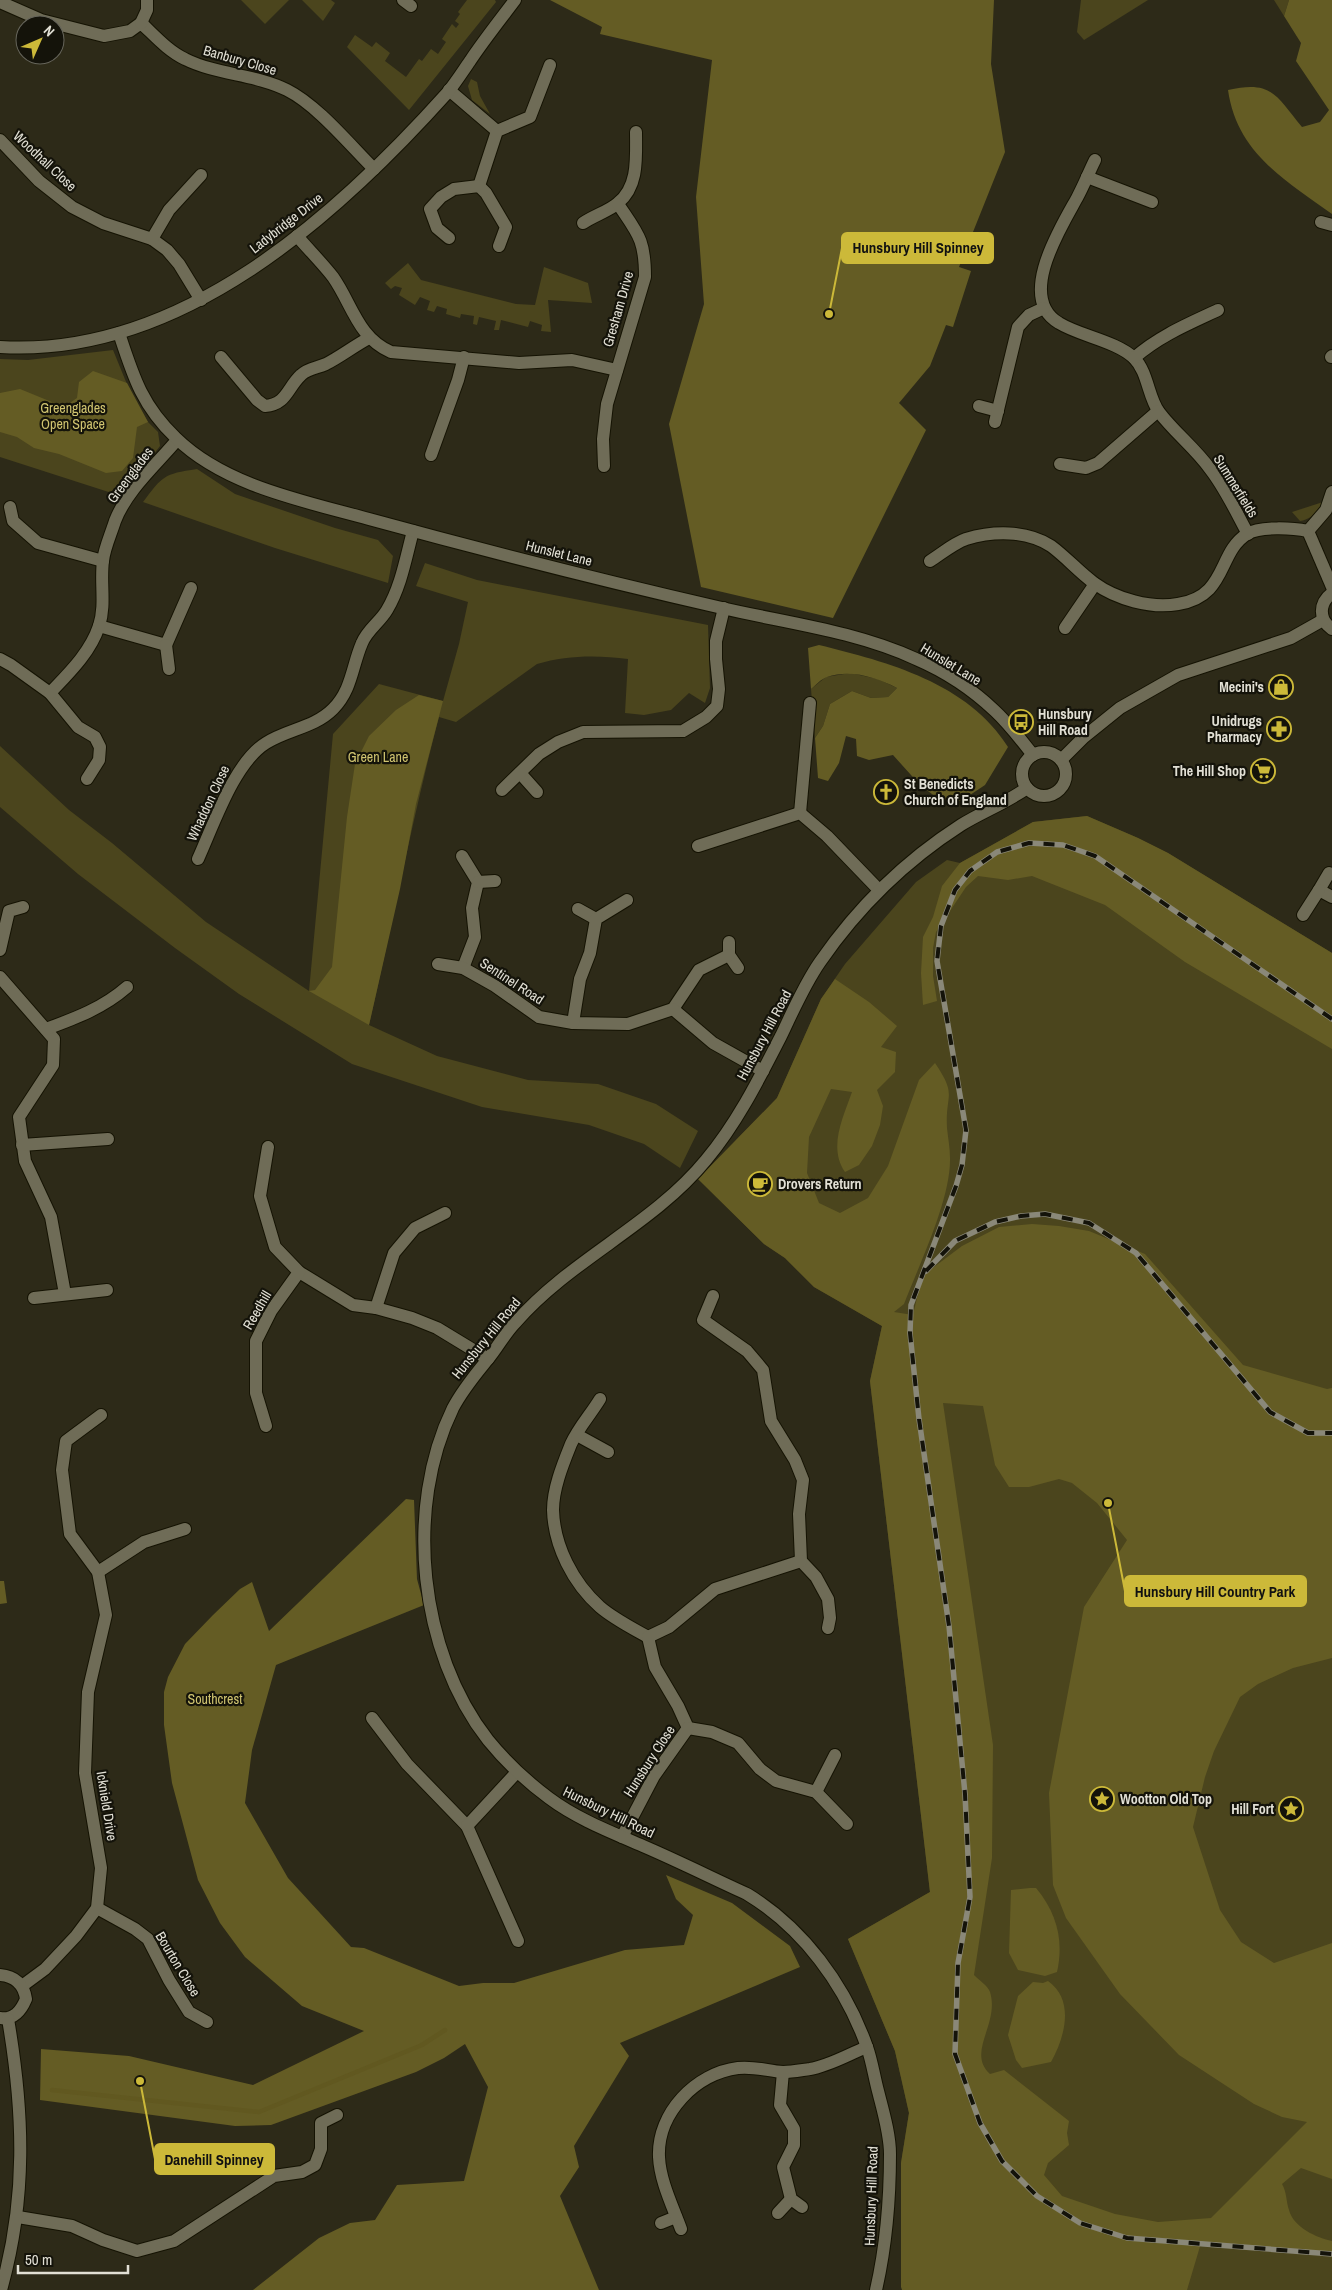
<svg xmlns="http://www.w3.org/2000/svg" width="1332" height="2290" font-family="'Archivo Narrow',sans-serif">
  <rect width="100%" height="100%" fill="#2d2a18"/>
  <g fill="#4b451d">
    <polygon points="241,0 289,0 265,24"/>
    <polygon points="302,0 331,0 335,3 323,21"/>
    <polygon points="467,0 495,0 496,2 409,110 347,47 355,35 372,47 376,42 390,53 385,61 406,77 419,59 422,61 431,49 438,54 446,42 442,39 452,24 456,28 459,24 455,21 460,14 458,12"/>
    <polygon points="1081,0 1148,0 1084,40 1077,32"/>
    <polygon points="1274,0 1289,0 1284,16"/>
    <polygon points="471,79 477,82 480,96 490,114 472,100 468,86"/>
    <polygon points="408,263 421,280 516,304 535,305 544,267 588,283 592,303 548,300 551,332 541,331 542,325 530,321 528,327 501,320 499,330 494,330 496,321 479,317 477,325 473,324 474,316 461,314 460,318 446,314 447,309 437,306 434,312 427,310 430,301 420,297 415,305 399,295 402,288 395,286 391,289 385,283"/>
    <polygon points="113,350 131,394 148,422 158,432 160,446 121,496 0,457 0,359 28,360"/>
    <path d="M197,469L235,494L335,528L378,540L393,556L388,583L275,548L143,502C163,476 163,474 197,469Z"/>
    <path d="M1323,502C1319,511 1310,520 1300,521L1292,512Z"/>
    <path d="M425,563L477,580L708,625L710,688L705,703L689,693L671,710L644,715L625,713L628,659C598,655 567,655 537,664L456,722L439,717C412,819 393,922 369,1025L437,1056L528,1080L598,1084L656,1104L698,1131L680,1168L644,1144L589,1125L482,1107L352,1064L239,994L175,948L78,874L0,807V746L69,810L112,843L206,922L309,991L333,734L379,684L443,701L459,644L468,602L416,586Z"/>
    <polygon points="850,673 878,679 897,688 888,697 871,698 852,691 830,704 823,726 815,738 811,689 826,677"/>
    <polygon points="1087,816 1138,838 1168,853 1332,953 1332,2290 902,2290 901,2163 909,2113 895,2051 848,1939 930,1892 870,1381 882,1326 814,1287 785,1258 764,1244 698,1179 777,1098 821,999 845,964 916,882 947,860 960,863 1033,822"/>
  </g>
  <g fill="#645c24" fill-rule="evenodd">
    <polygon points="550,0 994,0 991,64 1005,152 959,267 971,271 953,327 946,325 930,366 899,403 926,430 833,618 701,587 669,424 704,304 696,197 712,60 600,34 602,27"/>
    <path d="M1289,0H1332V214C1285,180 1237,153 1228,90C1273,80 1276,96 1302,127L1320,122L1329,110L1296,61L1301,43L1284,16Z"/>
    <polygon points="93,371 127,383 148,422 137,427 133,458 122,471 106,473 59,454 34,448 17,437 0,432 0,393 20,389 64,407 77,398 79,382"/>
    <path d="M819,645C888,662 968,683 1008,747L985,785L961,801L940,800L920,785L893,755L869,760L857,756L856,739L846,736L839,763L828,781L818,778L815,738L823,726L830,704L852,691L871,698L888,697L897,688C876,677 850,669 827,677C821,679 816,685 811,689L808,648Z"/>
    <polygon points="419,695 443,701 416,804 400,889 369,1025 309,991 315,990 332,967 347,817 355,764 369,736 396,710"/>
    <polygon points="1087,816 1138,838 1168,853 1332,953 1332,1049 1185,962 1105,905 1032,876 1008,880 978,876 966,887 936,932 933,948 933,976 937,1001 923,1005 921,973 923,937 933,917 942,886 960,863 1033,822"/>
    <path d="M835,979L869,1002L897,1026L881,1047L896,1052L895,1072L877,1090L883,1106L880,1125L872,1146L859,1165L845,1172C828,1147 843,1118 852,1092L831,1089L809,1137L807,1173L819,1203L840,1213L868,1198L888,1166L919,1080L935,1063C958,1097 945,1093 947,1128C948,1138 950,1148 950,1158C951,1199 919,1265 904,1304L894,1312L913,1315L922,1276L962,1246L999,1227L1032,1224L1059,1226L1089,1231L1145,1254L1243,1365L1327,1389L1332,1388V1658L1293,1668L1258,1684L1240,1697L1214,1751L1205,1777L1193,1827L1220,1910L1241,1942L1274,1963L1332,1943V2179L1301,2168L1282,2184C1287,2193 1286,2201 1289,2210C1293,2227 1317,2238 1332,2241V2254L1201,2243L1187,2290H902L901,2287V2163L909,2113L895,2051L848,1939L930,1892L870,1381L882,1326L814,1287L785,1258L764,1244L698,1179L777,1098L821,999ZM943,1403L983,1406L995,1465L1009,1487H1029L1059,1479L1072,1483L1097,1503L1127,1540L1084,1607L1049,1793L1053,1885L1066,1918L1120,1994L1179,2055L1254,2104L1282,2117L1307,2122L1211,2218L1158,2222L1115,2214L1062,2196L1044,2175L1048,2163L1069,2145L1067,2133L1069,2121L1004,2070L990,2074C966,2052 1000,2024 990,1992C988,1986 979,1980 974,1975L992,1858L993,1745Z"/>
    <polygon points="406,1499 414,1500 417,1579 424,1605 276,1665 252,1750 245,1803 288,1878 351,1947 364,1948 459,1986 483,1983 514,1983 625,1950 684,1945 693,1915 676,1899 666,1875 732,1903 790,1946 800,1967 620,2043 629,2056 574,2146 579,2167 560,2196 599,2290 253,2290 319,2238 350,2223 375,2220 397,2185 464,2181 488,2087 465,2044 444,2058 416,2072 271,2125 235,2126 40,2100 41,2049 129,2056 253,2085 364,2031 302,2006 245,1957 220,1923 198,1880 172,1783 164,1725 164,1692 168,1677 185,1644 213,1615 240,1589 252,1582 269,1631"/>
    <polygon points="0,1581 4,1581 7,1603 0,1604"/>
    <path d="M1030,1888H1036C1057,1913 1064,1941 1057,1972L1045,1976L1018,1970L1009,1953L1011,1890Z"/>
    <path d="M1048,1981C1075,2000 1065,2037 1051,2062L1022,2068L1016,2060L1008,2035L1018,1996L1033,1982L1043,1983Z"/>
  </g>
  <g fill="none" stroke-linecap="round" stroke-linejoin="round">
    <polyline stroke="#615820" stroke-width="4.5" points="52,2090 259,2112 422,2045 445,2030"/>
    <defs>
      <g id="minor">
        <polyline points="403,0 411,6"/>
        <path d="M0,2L41,20L104,36L130,31L141,23C155,36 168,51 185,59C217,75 255,74 287,90C317,105 349,144 374,169"/>
        <polyline points="141,23 147,10 147,0"/>
        <polyline points="449,90 497,131"/>
        <polyline points="0,140 39,181 72,207 103,223 152,239 167,250 179,264 201,300"/>
        <path d="M1095,160C1089,172 1084,185 1077,198C1061,227 1016,298 1059,323C1080,336 1116,341 1134,358C1148,372 1148,397 1159,412C1174,432 1195,448 1210,469C1225,488 1236,512 1248,534"/>
        <polyline points="1087,177 1152,202"/>
        <polyline points="479,186 497,131 530,117 550,65"/>
        <polyline points="1321,222 1332,225"/>
        <path d="M583,223C593,216 611,210 618,203C639,186 636,157 636,132"/>
        <path d="M297,236C309,250 322,263 333,277C352,304 358,338 391,352L519,363L572,360L617,370"/>
        <polyline points="449,238 437,228 430,209 441,197 454,189 479,186 486,193 506,227 499,246"/>
        <polyline points="152,239 169,210 201,175"/>
        <path d="M221,357L257,400L265,406C287,404 287,388 301,375C308,368 317,368 326,364C340,357 354,346 369,338"/>
        <polyline points="1331,357 1332,356"/>
        <path d="M1134,358C1159,336 1188,324 1218,310"/>
        <polyline points="979,406 998,411"/>
        <polyline points="995,422 1018,327 1029,315 1044,308"/>
        <polyline points="431,455 458,380 464,357"/>
        <polyline points="1060,464 1086,468 1098,463 1158,411"/>
        <path d="M604,466L603,439L607,404L645,277C645,239 638,234 618,204"/>
        <polyline points="10,507 13,521 38,543 103,561"/>
        <polyline points="1308,531 1332,587"/>
        <polyline points="1308,531 1326,510 1332,492"/>
        <path d="M930,561C941,554 954,543 966,539C993,531 1026,530 1051,546C1066,557 1079,572 1094,583C1116,599 1151,609 1178,604C1228,596 1217,553 1247,534C1260,526 1293,528 1308,531"/>
        <polyline points="99,626 166,645 191,588"/>
        <polyline points="1065,628 1095,584"/>
        <polyline points="166,645 169,669"/>
        <polyline points="0,659 11,665 50,693 78,727 95,737 100,747 99,760 87,779"/>
        <path d="M50,693C69,673 90,653 99,626C106,605 100,582 103,561C104,549 111,534 115,521C127,490 156,465 177,440"/>
        <polyline points="520,773 537,792"/>
        <polyline points="502,790 539,754 558,742 583,732 683,731 706,717 717,706 719,689 716,659 716,641 724,608"/>
        <polyline points="800,813 810,703"/>
        <polyline points="698,846 800,813 827,836 879,890"/>
        <polyline points="462,856 478,882 472,908 475,937 463,968"/>
        <path d="M198,859C214,824 234,763 266,743C288,729 314,728 333,709C352,690 352,666 362,643C367,630 380,622 387,610C401,587 406,557 413,531"/>
        <polyline points="1329,873 1319,890 1332,897"/>
        <polyline points="478,882 495,881"/>
        <polyline points="578,909 596,919"/>
        <polyline points="1303,915 1319,890"/>
        <polyline points="729,942 729,955 738,968"/>
        <polyline points="0,950 9,911 23,907"/>
        <polyline points="438,964 463,968 495,986 539,1017 573,1023 628,1024 673,1009 699,970 729,955"/>
        <polyline points="0,977 54,1039 53,1065 19,1117 25,1161 51,1217 65,1294"/>
        <polyline points="673,1009 713,1043 763,1071"/>
        <polyline points="573,1023 580,979 590,953 596,919 627,900"/>
        <path d="M46,1029C76,1018 103,1008 127,987"/>
        <polyline points="22,1145 108,1139"/>
        <polyline points="299,1272 353,1305 376,1308 412,1318 437,1328 488,1359"/>
        <polyline points="713,1296 703,1320 747,1351 763,1370 771,1421 795,1460 803,1480 799,1514 801,1561 816,1577 828,1599 830,1618 828,1628"/>
        <polyline points="34,1298 107,1290"/>
        <polyline points="376,1308 394,1253 415,1228 445,1213"/>
        <path d="M600,1399C591,1414 578,1428 571,1444C563,1464 553,1488 553,1510C554,1546 573,1583 600,1607C614,1619 632,1628 648,1637"/>
        <polyline points="266,1426 256,1393 256,1341 271,1311 299,1272 275,1247 260,1196 268,1147"/>
        <polyline points="577,1435 608,1452"/>
        <polyline points="98,1572 144,1542 185,1529"/>
        <polyline points="372,1718 407,1764 467,1826 518,1941"/>
        <polyline points="688,1728 678,1706 655,1667 648,1637 669,1627 715,1589 801,1561"/>
        <polyline points="688,1728 712,1732 738,1743 760,1769 776,1781 816,1792 847,1824"/>
        <polyline points="816,1792 835,1755"/>
        <polyline points="467,1826 517,1772"/>
        <polyline points="622,1837 654,1776 688,1728"/>
        <polyline points="97,1908 135,1929 148,1939 169,1980 189,2012 207,2022"/>
        <polyline points="22,1986 45,1969 76,1936 97,1908 101,1868 85,1773 88,1692 106,1615 98,1572 70,1534 62,1470 66,1441 101,1415"/>
        <polyline points="783,2072 780,2105 794,2129 794,2145 783,2167 791,2199 802,2207"/>
        <polyline points="778,2213 791,2199"/>
        <polyline points="18,2217 72,2226 103,2240 137,2251 174,2241 274,2176 302,2172 315,2165 321,2149 321,2123 337,2115"/>
        <polyline points="661,2223 676,2217"/>
        <path d="M681,2229C673,2207 660,2181 659,2157C657,2113 696,2073 738,2068C754,2066 768,2071 783,2072C792,2072 802,2070 810,2069C829,2066 849,2054 867,2047"/>
      </g>
      <g id="tertiary">
        <path d="M119,333C133,376 142,406 176,438C225,486 304,501 369,519C486,551 604,581 722,608C787,623 855,631 916,659C944,671 973,690 995,711C1009,724 1021,740 1033,755"/>
        <path d="M0,347C180,358 336,217 448,92C456,82 463,71 470,61C484,40 500,20 515,0"/>
        <path d="M1332,593C1319,603 1318,619 1332,629"/>
        <circle cx="1044" cy="774" r="22"/>
        <polyline points="1061,760 1084,737 1120,708 1178,675 1291,638 1323,620"/>
        <path d="M0,1975C15,1976 24,1985 26,1999C21,2011 14,2020 0,2018"/>
        <path d="M1,2290C27,2198 24,2113 8,2019"/>
        <path d="M876,2290C886,2246 890,2200 890,2154C890,2134 883,2111 878,2091C874,2076 872,2061 867,2047C845,1985 803,1928 747,1894C712,1878 678,1861 643,1846C611,1832 577,1819 549,1798C526,1781 506,1762 488,1740C419,1652 404,1508 453,1408C463,1389 475,1375 488,1359C498,1347 505,1333 516,1322C571,1259 653,1225 706,1160C737,1123 759,1079 781,1036C793,1011 804,985 820,962C858,907 905,861 961,825C982,812 1006,803 1027,788"/>
      </g>
    </defs>
    <use href="#minor" stroke="#151303" stroke-width="14"/>
    <use href="#tertiary" stroke="#151303" stroke-width="14"/>
    <use href="#minor" stroke="#6f6c57" stroke-width="12"/>
    <use href="#tertiary" stroke="#6f6c57" stroke-width="12"/>
    <defs>
      <g id="rail">
        <polyline points="1332,1019 1095,856 1063,845 1029,843 997,852 970,871 955,890 941,926 937,961 966,1130 962,1165 956,1186 911,1305 910,1333 919,1419 949,1626 965,1794 970,1897 958,1963 955,2054 980,2123 1002,2161 1037,2196 1080,2223 1127,2238 1332,2254"/>
        <polyline points="926,1271 955,1241 995,1222 1021,1216 1045,1214 1089,1223 1136,1253 1270,1412 1308,1433 1332,1433"/>
      </g>
    </defs>
    <use href="#rail" stroke="#8a8879" stroke-width="5.5"/>
    <use href="#rail" stroke="#14130a" stroke-width="4" stroke-dasharray="11" stroke-linecap="butt"/>
  </g>
  <defs>
    <symbol id="shop-ring" viewBox="-11 -11 22 22"><circle r="9.5" fill="#14130a" stroke="#ccb939" stroke-width="1.5"/><path d="M-5-2.5h2.3a2.7 3.5 0 0 1 5.4 0H5L5.5 6h-11ZM-1.5-2.5h3a1.5 2.3 0 0 0-3 0Z" fill="#ccb939"/></symbol>
    <symbol id="bus-ring" viewBox="-11 -11 22 22"><circle r="9.5" fill="#14130a" stroke="#ccb939" stroke-width="1.5"/><path d="M-5-6H5V4H4V6H2V4H-2V6H-4V4H-5ZM-3.5-4V0h7V-4ZM-3.5 1.2v1.5H-2V1.2ZM2 1.2v1.5H3.5V1.2Z" fill="#ccb939"/></symbol>
    <symbol id="pharmacy-ring" viewBox="-11 -11 22 22"><circle r="9.5" fill="#14130a" stroke="#ccb939" stroke-width="1.5"/><path d="M-2-6h4v4h4v4h-4v4h-4v-4h-4v-4h4Z" fill="#ccb939"/></symbol>
    <symbol id="supermarket-ring" viewBox="-11 -11 22 22"><circle r="9.5" fill="#14130a" stroke="#ccb939" stroke-width="1.5"/><path d="M-6-5.5h2.5l.6 2H6L4.5 2H-2.5L-4.4-4H-6ZM-1.5 3.2a1.3 1.3 0 1 0 .1 0ZM3 3.2a1.3 1.3 0 1 0 .1 0Z" fill="#ccb939"/></symbol>
    <symbol id="church-ring" viewBox="-11 -11 22 22"><circle r="9.5" fill="#14130a" stroke="#ccb939" stroke-width="1.5"/><path d="M-1.2-6h2.4v3.5h3.3v2.4h-3.3V6h-2.4V-.1h-3.3v-2.4h3.3Z" fill="#ccb939"/></symbol>
    <symbol id="cafe-ring" viewBox="-11 -11 22 22"><circle r="9.5" fill="#14130a" stroke="#ccb939" stroke-width="1.5"/><path d="M-5.5-4.5H6V0H3Q3 3.5 0 3.5H-2.5Q-5.5 3.5-5.5 0ZM3-3.2v2h1.7v-2ZM-6 4.5H4V6H-6Z" fill="#ccb939"/></symbol>
    <symbol id="sight-ring" viewBox="-11 -11 22 22"><circle r="9.5" fill="#14130a" stroke="#ccb939" stroke-width="1.5"/><path d="M0-6L1.8-2.2L6-1.7L2.9 1.2L3.7 5.4L0 3.3L-3.7 5.4L-2.9 1.2L-6-1.7L-1.8-2.2Z" fill="#ccb939"/></symbol>
  </defs>
  <g fill-rule="evenodd">
    <use href="#shop-ring" x="1267" y="673" width="28" height="28"/>
    <use href="#bus-ring" x="1007" y="708" width="28" height="28"/>
    <use href="#pharmacy-ring" x="1265" y="715" width="28" height="28"/>
    <use href="#supermarket-ring" x="1249" y="757" width="28" height="28"/>
    <use href="#church-ring" x="872" y="778" width="28" height="28"/>
    <use href="#cafe-ring" x="746" y="1170" width="28" height="28"/>
    <use href="#sight-ring" x="1088" y="1785" width="28" height="28"/>
    <use href="#sight-ring" x="1277" y="1795" width="28" height="28"/>
  </g>
  <g text-anchor="middle" dominant-baseline="central" stroke-width="4.5" stroke-linejoin="round" paint-order="stroke">
    <g font-size="14" fill="#e2e0d5" stroke="#14130a">
      <text transform="translate(240 60) rotate(16)">Banbury Close</text>
      <text transform="translate(45 161) rotate(43)">Woodhall Close</text>
      <text transform="translate(286 223) rotate(-38)">Ladybridge Drive</text>
      <text transform="translate(618 309) rotate(-74)">Gresham Drive</text>
      <text transform="translate(130 475) rotate(-53)">Greenglades</text>
      <text transform="translate(1236 486) rotate(58)">Summerfields</text>
      <text transform="translate(559 553) rotate(14)">Hunslet Lane</text>
      <text transform="translate(951 664) rotate(31)">Hunslet Lane</text>
      <text transform="translate(208 803) rotate(-65)">Whaddon Close</text>
      <text transform="translate(512 981) rotate(33)">Sentinel Road</text>
      <text transform="translate(764 1035) rotate(-62)">Hunsbury Hill Road</text>
      <text transform="translate(257 1310) rotate(-60)">Reedhill</text>
      <text transform="translate(486 1338) rotate(-51)">Hunsbury Hill Road</text>
      <text transform="translate(649 1761) rotate(-57)">Hunsbury Close</text>
      <text transform="translate(107 1806) rotate(81)">Icknield Drive</text>
      <text transform="translate(609 1812) rotate(26)">Hunsbury Hill Road</text>
      <text transform="translate(178 1964) rotate(59)">Bourton Close</text>
      <text transform="translate(871 2196) rotate(-88)">Hunsbury Hill Road</text>
    </g>
    <g font-size="14" fill="#d0c470" stroke="#14130a">
      <text x="73" y="408">Greenglades<tspan x="73" dy="16">Open Space</tspan></text>
      <text x="378" y="757">Green Lane</text>
      <text x="215" y="1699">Southcrest</text>
    </g>
    <g font-size="14" font-weight="bold" fill="#e2e0d5" stroke="#14130a" text-anchor="end">
      <text x="1264" y="687">Mecini's</text>
      <text x="1038" y="714" text-anchor="start">Hunsbury<tspan x="1038" dy="16">Hill Road</tspan></text>
      <text x="1262" y="721">Unidrugs<tspan x="1262" dy="16">Pharmacy</tspan></text>
      <text x="1246" y="771">The Hill Shop</text>
      <text x="904" y="784" text-anchor="start">St Benedicts<tspan x="904" dy="16">Church of England</tspan></text>
      <text x="778" y="1184" text-anchor="start">Drovers Return</text>
      <text x="1120" y="1799" text-anchor="start">Wootton Old Top</text>
      <text x="1274" y="1809">Hill Fort</text>
    </g>
  </g>
  <path fill="none" stroke="#ccb939" stroke-width="2" d="M829 314L842 248M1108 1503L1125 1591M140 2081L155 2159"/>
  <g fill="#ccb939" stroke="#14130a" stroke-width="2">
    <circle cx="829" cy="314" r="5"/>
    <circle cx="1108" cy="1503" r="5"/>
    <circle cx="140" cy="2081" r="5"/>
  </g>
  <g fill="#ccb939" stroke="#ccb939" stroke-width="2">
    <rect x="842" y="233" width="151" height="30" rx="5"/>
    <rect x="1125" y="1576" width="181" height="30" rx="5"/>
    <rect x="155" y="2144" width="119" height="30" rx="5"/>
  </g>
  <g font-size="15" text-anchor="middle" font-weight="bold" fill="#111">
    <text x="918" y="253">Hunsbury Hill Spinney</text>
    <text x="1215" y="1597">Hunsbury Hill Country Park</text>
    <text x="214" y="2165">Danehill Spinney</text>
  </g>
  <g transform="translate(40 40) rotate(45)"><circle r="24" fill="#14130a" stroke="#66655b"/>
  <path d="M0-4L9 19L0 12L-9 19Z" fill="#ccb939"/>
  <text y="-8" font-size="14" font-weight="bold" text-anchor="middle" fill="#e2e0d5">N</text>
  </g>
  <path d="M18 2265v8h110v-8" fill="none" stroke="#e2e0d5" stroke-width="2.5"/>
  <text x="25" y="2265" font-size="15" fill="#e2e0d5" stroke="#14130a" stroke-width="4" paint-order="stroke">50 m</text>
</svg>
